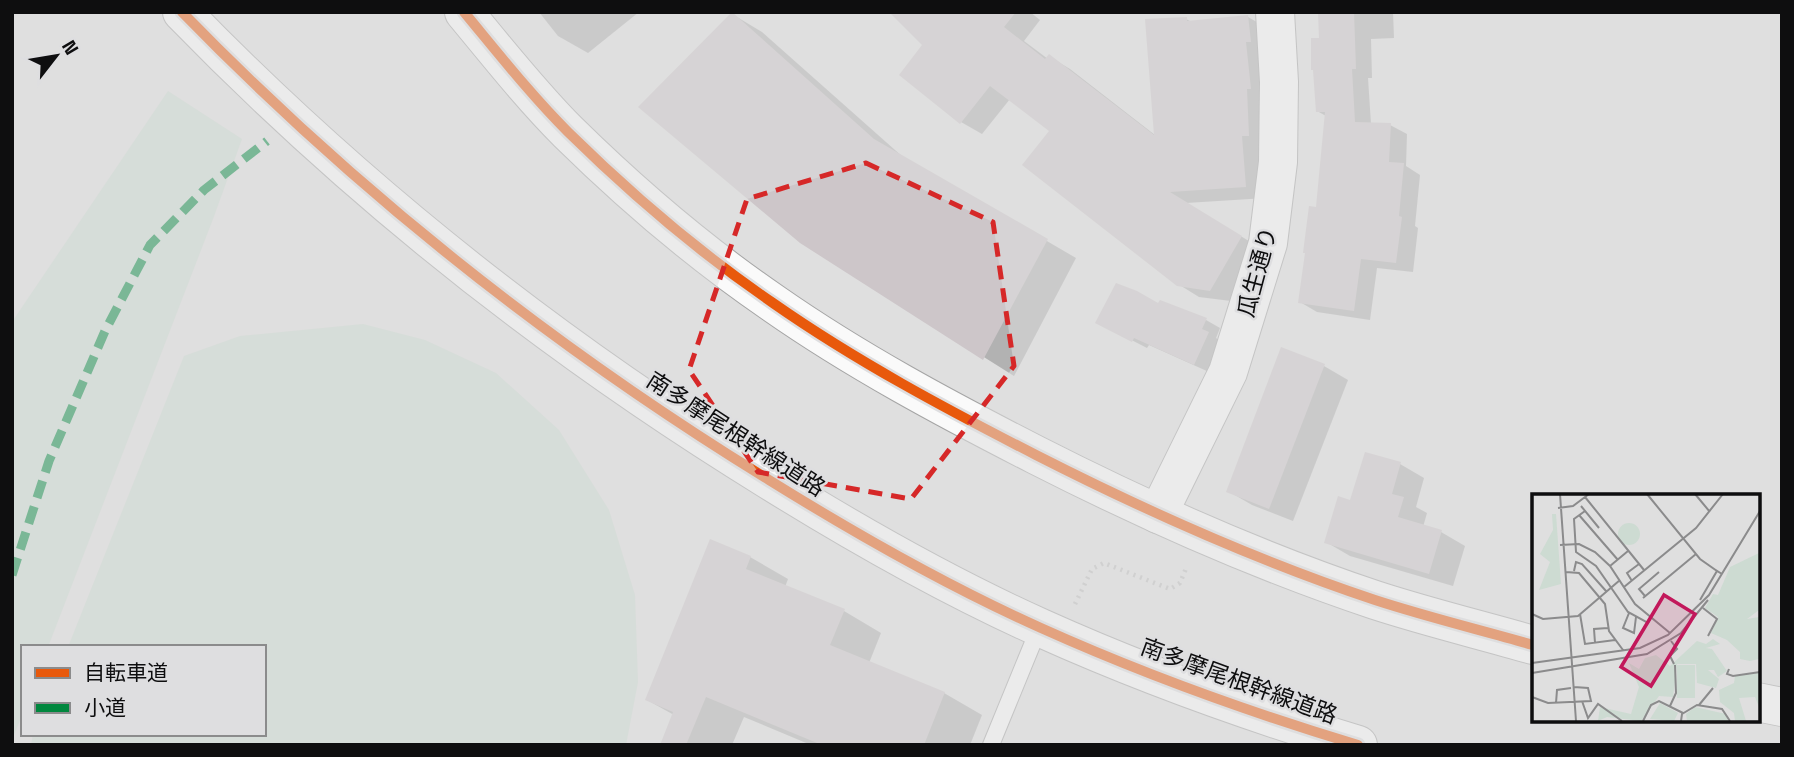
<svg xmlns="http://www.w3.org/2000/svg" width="1794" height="757" font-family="'Space Grotesk','Noto Sans JP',sans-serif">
  <rect width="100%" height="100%" fill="#dfdfdf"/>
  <g fill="#cddbd2">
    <polygon points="168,91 242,139 213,219 48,647 23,647 23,713 12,740 12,322"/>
    <polygon points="363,324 425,340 496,373 559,430 609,510 635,595 638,682 626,745 31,745 33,734 264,734 264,647 68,647 184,356 240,336"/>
  </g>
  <g fill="#0003">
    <polygon points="539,12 639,12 588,53 558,36"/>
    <polygon points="892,12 1030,12 1040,20 1024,41 1048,59 1050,57 1070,69 1155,135 1186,19 1192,22 1248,17 1269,29 1266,198 1186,203 1262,249 1231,301 1199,297 1178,284 1051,130 1010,99 982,134 961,122 925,45"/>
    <polygon points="1320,12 1393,12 1394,38 1371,39 1372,78 1368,78 1371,124 1390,125 1407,134 1406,166 1420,175 1415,226 1418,228 1413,272 1377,268 1370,320 1317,312 1300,302 1318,209 1326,116 1317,111 1321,40"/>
    <polygon points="732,14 762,32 904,158 1076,258 1014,376 801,242"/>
    <polygon points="1158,306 1206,320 1220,328 1216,338 1222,342 1209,372 1149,345 1147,348 1112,330"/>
    <polygon points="1324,366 1348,380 1293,521 1252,505 1228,491"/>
    <polygon points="1400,464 1424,478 1416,507 1427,513 1423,527 1441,532 1465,546 1453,586 1350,556 1326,542"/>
    <polygon points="711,542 750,557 788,579 785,587 844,611 881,633 869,663 944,693 982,715 970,745 811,745 744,717 732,745 662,745 674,715 647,700"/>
  </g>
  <g fill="#cdc6c9">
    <polygon points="732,12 874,139 1048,239 983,360 800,243 638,107"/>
    <polygon points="889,12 1016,12 1004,27 1045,59 1049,54 1154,135 1145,19 1187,17 1187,21 1248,15 1251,42 1246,42 1251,89 1247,89 1249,136 1242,136 1246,187 1170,192 1242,236 1210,291 1177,286 1022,165 1049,131 990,86 960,124 899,75 922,45"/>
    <polygon points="1318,12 1354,12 1356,69 1352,69 1355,122 1391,123 1389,162 1404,163 1399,216 1402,217 1396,263 1361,259 1354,311 1298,303 1305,253 1303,253 1309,206 1316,207 1325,112 1316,112 1313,70 1311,70 1311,38 1319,38"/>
    <polygon points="1116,283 1137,291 1158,303 1160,300 1207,318 1202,329 1209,332 1194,365 1134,338 1132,342 1095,323"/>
    <polygon points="1281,347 1325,364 1269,509 1226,492"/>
    <polygon points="1365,452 1401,462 1392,494 1404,497 1398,517 1442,530 1429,574 1324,543 1338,496 1350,500"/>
    <polygon points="710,539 751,556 746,569 845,609 830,645 945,692 924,745 822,745 706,697 686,745 660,745 673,712 645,700"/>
  </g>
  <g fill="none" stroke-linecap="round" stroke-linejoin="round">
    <defs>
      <polyline id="lane" points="991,745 1039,628"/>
      <polyline id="secondary" points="1158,514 1228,372 1268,243 1278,162 1279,82 1275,12"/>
      <g id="primary">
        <path d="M182,12C357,192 556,349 769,480C856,534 947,586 1041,628C1141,673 1252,713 1358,745"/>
        <path d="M464,12C498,53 531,95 568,132C631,194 700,253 773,303C856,361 946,409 1036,455C1146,511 1258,561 1375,600C1427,617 1481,630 1533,645"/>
        <polyline points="1757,702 1782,707"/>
      </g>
    </defs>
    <use href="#lane" stroke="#a5a5a5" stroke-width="18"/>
    <use href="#secondary" stroke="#a5a5a5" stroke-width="40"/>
    <use href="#primary" stroke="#a5a5a5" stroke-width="40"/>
    <polyline stroke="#bebebe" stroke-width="4.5" stroke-dasharray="2 5" stroke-linecap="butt" points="1075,604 1092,569 1104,563 1170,589 1180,583 1187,566"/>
    <use href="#lane" stroke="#fafafa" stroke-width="16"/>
    <use href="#secondary" stroke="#fafafa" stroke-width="38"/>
    <use href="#primary" stroke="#fafafa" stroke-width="38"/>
    <polyline stroke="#00873e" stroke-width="9" stroke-dasharray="18 9" stroke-linecap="butt" points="12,575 49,461 105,331 150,245 204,190 267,141"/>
    <defs>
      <g id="cycleway">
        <path d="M182,12C357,192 556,349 769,480C856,534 947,586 1041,628C1141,673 1252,713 1358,745"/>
        <path d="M464,12C498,53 531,95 568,132C631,194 700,253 773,303C856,361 946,409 1036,455C1146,511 1258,561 1375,600C1427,617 1481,630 1533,645"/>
      </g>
    </defs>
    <use href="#cycleway" stroke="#dedee0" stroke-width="15"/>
    <use href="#cycleway" stroke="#e8590c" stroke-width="10"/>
  </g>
  <path d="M0 0H1794V757H0ZM866,163L993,222L1014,366L911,499L758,472L689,370L747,199Z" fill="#dfdfdf" fill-opacity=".55" fill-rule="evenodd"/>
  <path fill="none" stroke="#d62828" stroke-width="5" stroke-dasharray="14 9" stroke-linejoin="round" d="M866,163L993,222L1014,366L911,499L758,472L689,370L747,199Z"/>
  <g text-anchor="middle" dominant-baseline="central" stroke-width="5" stroke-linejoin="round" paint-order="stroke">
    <g font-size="23" fill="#0e0e0f" stroke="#dedee0">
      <text transform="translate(1257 272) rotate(-75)">瓜生通り</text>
      <text transform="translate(736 434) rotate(33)">南多摩尾根幹線道路</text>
      <text transform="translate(1239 681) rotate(20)">南多摩尾根幹線道路</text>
    </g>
  </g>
  <g transform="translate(1532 494)">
    <rect width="228" height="228" fill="#dfdfdf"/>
    <path d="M20,20H24L29,90L7,96L18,68L8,60L21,36ZM86 40a11 11 0 1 1 22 0a11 11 0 1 1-22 0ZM227,59V116L215,125L227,123V165L218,167L208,165V158L195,146L179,139L186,123L173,114L181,100L186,101L198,73ZM181,145L188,150L174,154L180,155L195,177L186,183L182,176H176L187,185L184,194L165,189L164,170H145L141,203L127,202L109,227L75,223L66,227L68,213L99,220L107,193L97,169L107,175L113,164L124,161L138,172L165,147L174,150ZM145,171H163V204H145ZM227,178V213L223,203L207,204L214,227H203L202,219L188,208L187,196L202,189L203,182ZM128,209L146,219L142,227L118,225ZM163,213L194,220L196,227H155L154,220Z" fill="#cddbd2"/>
    <path fill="none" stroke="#8b8b8c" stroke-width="2" d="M28,0L44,227M115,0L168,65L185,77M163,0L178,18M53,3L112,76M49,12L67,34M26,14L41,12L57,0M53,17L42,25L44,58L64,72L96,118L116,129L120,122M47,21L86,66M28,51L47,50L63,58L78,72L103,110L138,139M78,72L96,57M42,77L44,68L50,70L74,97M34,78L47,79L73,110L77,137L91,156M100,87L95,79L107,70M92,93L164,34L191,0M113,102L107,95L127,78M111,104L164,60M168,106L185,77L190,80M171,114L185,125L176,142M97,119L91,134L102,139L104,123M0,120L11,125L46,122L88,86M48,120L53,150L83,146M139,147L145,155L138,162L142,170M63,149L62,135L76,134M0,169L108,154L136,141L177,101L228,17M197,175L195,180L201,182L228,178M0,179L115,160L149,139L176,106M0,203L16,209L59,207L56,194L42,193M50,207L56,224L66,210L90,227M24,209L25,196L39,194M167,211L181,194M138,212L144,199L143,171M111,227L119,211L127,207L151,219M149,227L150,220L165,211L190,215L198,227"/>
    <path fill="#c2185b" fill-opacity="0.15" stroke="#c2185b" stroke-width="3.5" d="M132,101L163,120L119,192L89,173Z"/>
    <rect width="228" height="228" fill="none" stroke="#0e0e0f" stroke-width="3.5"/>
  </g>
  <rect width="1794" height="757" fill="none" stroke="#0e0e0f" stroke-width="28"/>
  <rect x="21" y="645" width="245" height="91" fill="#dedee0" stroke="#8b8b8c" stroke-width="2"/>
  <rect x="35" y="668" width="35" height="10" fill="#e8590c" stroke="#8b8b8c" stroke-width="2"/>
  <text x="84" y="680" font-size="21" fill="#0e0e0f">自転車道</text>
  <rect x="35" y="703" width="35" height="10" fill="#00873e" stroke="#8b8b8c" stroke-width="2"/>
  <text x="84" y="715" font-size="21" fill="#0e0e0f">小道</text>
  <g transform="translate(56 56) rotate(59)" stroke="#dedee0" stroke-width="5" paint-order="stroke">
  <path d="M0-5L12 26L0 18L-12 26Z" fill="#0e0e0f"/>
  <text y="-10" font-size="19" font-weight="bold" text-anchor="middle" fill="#0e0e0f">N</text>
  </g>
</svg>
